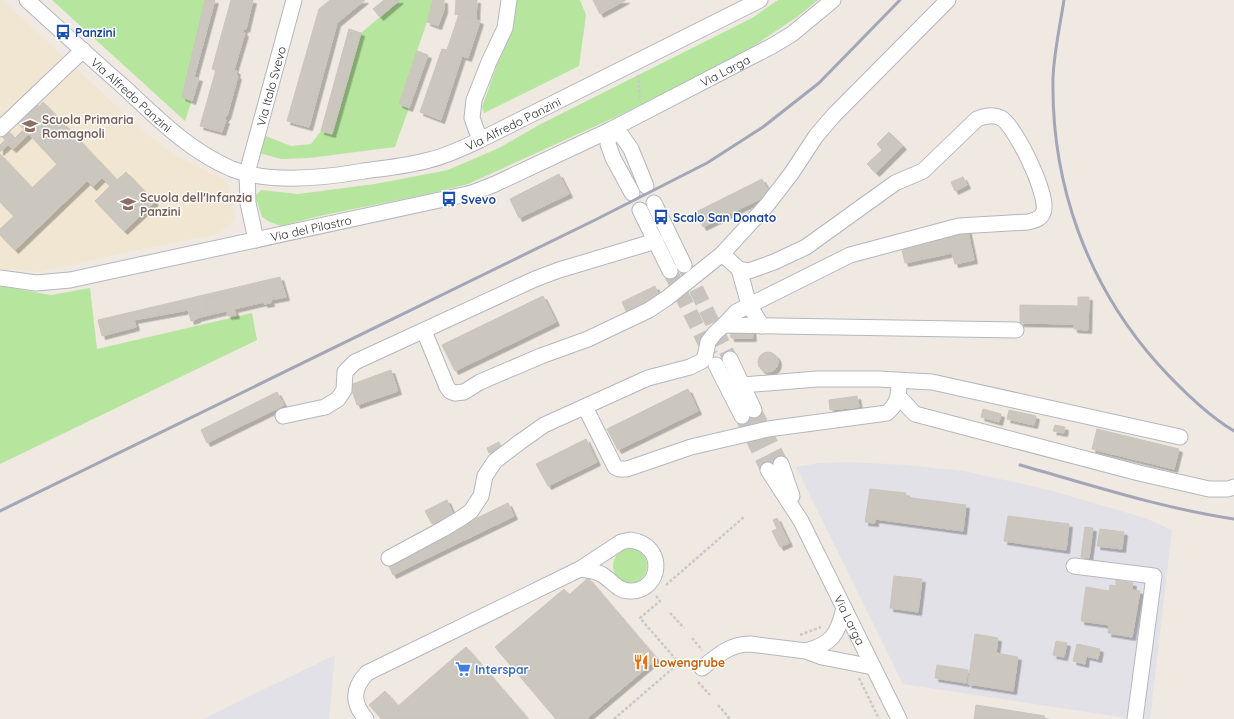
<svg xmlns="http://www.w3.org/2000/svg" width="1234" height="719" font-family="Quicksand,sans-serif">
  <defs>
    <filter id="shadow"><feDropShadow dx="3.5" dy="3.5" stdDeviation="0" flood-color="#0004"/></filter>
  </defs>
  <rect width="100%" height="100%" fill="#efe9e1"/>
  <g fill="#e3e1e8">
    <polygon points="850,462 906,465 964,471 1049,490 1145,518 1172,530 1150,719 1133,719 903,684 796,467 819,463"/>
    <polygon points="335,655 329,719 203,719"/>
  </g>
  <polygon fill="#f0e6d1" points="0,0 2,0 144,132 174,155 222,178 229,185 235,219 229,225 217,234 123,253 40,272 0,268"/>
  <g fill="#b6e59e">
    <polygon points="52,0 215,0 194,77 199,78 185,121"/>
    <polygon points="384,0 444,0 427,22 417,51 428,55 395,147 309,158 281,159 259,153 263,135 291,146 311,144 321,131 349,29 361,33 380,17 373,9"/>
    <polygon points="512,0 580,0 586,15 579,66 484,113 482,107 510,29"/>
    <polygon points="778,0 818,0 797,17 755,45 700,75 620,115 468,184 428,194 319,216 281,226 270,222 262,217 255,196 261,190 298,194 375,184 448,170 499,148 539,125 752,18"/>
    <polygon points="0,286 51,295 90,288 97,349 252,313 257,340 0,464"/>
    <circle cx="630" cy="566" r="17"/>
  </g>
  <g fill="#cbc7bf" stroke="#cbc5ba" filter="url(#shadow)">
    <polygon points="205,0 215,0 194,77 199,78 192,101 182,97"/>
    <polygon points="231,0 253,0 246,29 244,28 243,33 245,33 234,70 237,71 236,75 238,76 227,116 226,116 224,120 226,120 222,132 200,126 216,70 212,69"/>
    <polygon points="330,0 365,0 337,23 309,127 287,121 319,9"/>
    <polygon points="384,0 400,0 380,17 373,9"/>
    <polygon points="433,0 444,0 444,10 438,26 427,22"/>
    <polygon points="456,0 477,0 476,20 459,14 455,15"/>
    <polygon points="593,0 626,0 600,14"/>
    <polygon points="459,14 480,21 468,58 462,56 441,120 420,112 442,49 447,50"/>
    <polygon points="349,29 361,33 332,134 321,131"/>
    <polygon points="417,51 428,55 409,108 399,104"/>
    <polygon points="34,102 39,107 43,102 117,180 126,172 155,202 124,231 95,201 110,186 102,178 93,187 87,181 15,250 0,235 0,229 14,216 0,202 0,154 32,188 57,164 29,134 13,149 8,145 0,152 0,145 5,140 1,135 7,130 15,138 24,129 15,120"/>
    <polygon points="889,132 903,146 876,173 867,164 882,150 877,144"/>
    <polygon points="559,174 569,194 519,218 510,199"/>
    <polygon points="963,177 967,185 955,191 951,182"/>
    <polygon points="762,179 770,194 703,227 696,212"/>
    <polygon points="967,227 974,260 955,264 952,253 905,263 901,245"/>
    <polygon points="280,277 286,297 270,300 268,290 264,290 263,284 206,298 209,315 197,318 197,319 191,321 188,310 134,320 136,327 102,336 98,320"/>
    <polygon points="263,284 264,290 268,290 271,303 264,304 264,302 234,309 236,315 228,316 226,311 209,315 206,298"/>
    <polygon points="655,286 660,297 627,313 622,302"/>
    <polygon points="543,296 556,322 455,371 442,345"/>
    <polygon points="1078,297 1089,297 1088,330 1074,329 1074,324 1020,323 1020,305 1078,306"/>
    <polygon points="730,328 752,328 753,338 731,338"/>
    <circle cx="768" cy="362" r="10"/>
    <polygon points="391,370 398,391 357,405 350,385"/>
    <polygon points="688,389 698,411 618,450 607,429"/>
    <polygon points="277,392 284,405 207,443 201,430"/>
    <polygon points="857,396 859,407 830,410 829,400"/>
    <polygon points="983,409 1001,414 999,422 981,417"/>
    <polygon points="1009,410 1036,416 1034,425 1007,419"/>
    <polygon points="1055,425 1065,427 1064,433 1053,431"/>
    <polygon points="1097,429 1179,449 1174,469 1092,449"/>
    <polygon points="586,439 597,462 548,486 536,464"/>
    <polygon points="499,442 501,447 489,453 487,448"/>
    <polygon points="870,489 906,493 905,497 966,505 963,531 875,519 875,523 865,522"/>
    <polygon points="447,500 453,514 432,524 425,511"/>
    <polygon points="508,503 514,516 475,535 469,522"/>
    <polygon points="1008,516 1069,524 1066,550 1004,541"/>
    <polygon points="777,518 789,543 780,547 772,531 777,529 773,520"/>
    <polygon points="469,522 475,535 454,545 448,533"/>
    <polygon points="1085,527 1093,528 1089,558 1081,557"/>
    <polygon points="1100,529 1124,532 1122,549 1097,546"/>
    <polygon points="448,533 454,545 393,575 387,562"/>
    <polygon points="894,576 922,579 918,612 890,608"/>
    <polygon points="588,578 657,659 586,719 556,719 495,647 564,589 569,595"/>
    <polygon points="1116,580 1133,583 1132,590 1140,591 1132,637 1108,633 1109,625 1081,621 1086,587 1109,591 1110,585 1116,586"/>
    <polygon points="975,634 998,638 996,653 1018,657 1013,691 968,684"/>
    <polygon points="1056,641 1067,643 1064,657 1053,655"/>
    <polygon points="1077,644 1100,649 1098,659 1086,656 1085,664 1073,661"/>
    <polygon points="466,647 528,719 382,719 369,705 385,691 398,706"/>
    <polygon points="937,665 968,670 966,683 935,678"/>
    <polygon points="976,705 1045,716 1044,719 974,719"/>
  </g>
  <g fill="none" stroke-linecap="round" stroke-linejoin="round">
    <g stroke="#c8c4bd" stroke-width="15" stroke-dasharray="15 8" stroke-linecap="butt">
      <polyline points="686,268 730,359"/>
      <polyline points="670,271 711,355"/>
      <polyline points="754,410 781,464"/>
      <polyline points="742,416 768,470"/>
    </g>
    <defs>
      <g id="minor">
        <path id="s1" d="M27,0C60,30 93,60 126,89C158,119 191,152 232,169C271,184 324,178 364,171C385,168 408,166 429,160C447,156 463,148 480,140L760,0"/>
        <polyline points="0,129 83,50"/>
        <polyline points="610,130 622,136 631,149 646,186"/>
        <polyline points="610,130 608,144 613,158 632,193"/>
        <polyline points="480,140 472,118 474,100 489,62 505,28 509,0"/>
        <polyline points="654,203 684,265"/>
        <polyline points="640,210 670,271"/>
        <path id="s2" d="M256,240L248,203L247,173L294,0"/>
        <polyline points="739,269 749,305 762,326"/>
        <path id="s3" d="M0,278L36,283L70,280L472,193L495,184L610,130L772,46L792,34L833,0"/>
        <polyline points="724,325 1016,330"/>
        <polyline points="424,331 447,387 450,391 455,393 464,392 480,382 541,356 588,339 649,310 667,298 722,254 767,205 791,174 816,136 834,115 948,0"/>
        <polyline points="730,359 754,410"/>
        <polyline points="716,365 742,416"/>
        <polyline points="743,385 817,379 878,379 932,382 1180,437"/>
        <polyline points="899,397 915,414 1139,473 1209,489 1228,489 1234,487"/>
        <path d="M585,407L615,467L619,469H627L691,447L768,429L887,413C898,403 899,396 899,381"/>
        <polyline points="283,416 325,407 338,399 344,390 345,372 355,362 535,279 559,270 656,241"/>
        <polyline points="781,464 792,496"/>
        <path id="s4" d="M768,470L801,521L899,719"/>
        <path d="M630,540C668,545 661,592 630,591C617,591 612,580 601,574C595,571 587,570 580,569L621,542Z"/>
        <path d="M389,558L443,529L463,517L471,511L481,496L485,476L495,461L520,442L544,425L648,378L690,367L702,361L705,357L708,342L715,333L724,325L736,312L850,255L959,226L1028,222C1034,220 1040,220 1043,213C1051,199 1015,125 1001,118C993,114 984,116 977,119L923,171L895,183L806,247L774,262L749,271L739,269L722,254"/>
        <polyline points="1074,566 1154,576 1135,719"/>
        <path d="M806,651C832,644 838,634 844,608"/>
        <path d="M702,668C717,656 730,644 750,644L806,651L822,657L873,667"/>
        <path d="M366,719C352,703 352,689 367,673L580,569"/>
      </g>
    </defs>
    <use href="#minor" stroke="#b4b7c1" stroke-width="17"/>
    <g stroke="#c9c9c9" stroke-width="2.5" stroke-dasharray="3 2" stroke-linecap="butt">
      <polyline points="638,75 640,100"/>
      <polyline points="666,585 744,517"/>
      <polyline points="656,596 660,601 640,618 679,663 684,665"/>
      <polyline points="670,613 684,628"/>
      <polyline points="800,635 821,627"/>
      <polyline points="692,638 702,650"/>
      <polyline points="859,678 879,719"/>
      <polyline points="698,682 710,695"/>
      <polyline points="718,705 730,719"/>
      <polyline points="614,719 679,663"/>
    </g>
    <use href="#minor" stroke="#fff" stroke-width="15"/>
    <g stroke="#a3a6b8" stroke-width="3">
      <path d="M1064,0C1060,26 1054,52 1053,78C1051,184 1087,284 1157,363C1178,386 1207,415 1234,431"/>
      <path d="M1020,465C1091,485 1161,508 1234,519"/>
      <polyline points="0,511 595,220 707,163 763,127 819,83 900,0"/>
    </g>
  </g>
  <defs>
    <symbol id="bus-bare" viewBox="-9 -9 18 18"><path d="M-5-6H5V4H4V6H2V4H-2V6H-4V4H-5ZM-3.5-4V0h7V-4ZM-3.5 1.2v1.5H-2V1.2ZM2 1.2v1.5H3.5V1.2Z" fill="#1a4fb4" stroke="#fff" stroke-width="2.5" paint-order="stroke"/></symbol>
    <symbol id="school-bare" viewBox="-9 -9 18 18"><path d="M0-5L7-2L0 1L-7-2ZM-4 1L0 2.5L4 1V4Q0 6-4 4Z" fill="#8d6e63" stroke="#fff" stroke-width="2.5" paint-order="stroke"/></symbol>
    <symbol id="restaurant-bare" viewBox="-9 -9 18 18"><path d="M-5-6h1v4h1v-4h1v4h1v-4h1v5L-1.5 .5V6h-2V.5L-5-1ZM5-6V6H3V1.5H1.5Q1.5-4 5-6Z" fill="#e8710a" stroke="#fff" stroke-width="2.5" paint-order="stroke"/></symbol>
    <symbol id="supermarket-bare" viewBox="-9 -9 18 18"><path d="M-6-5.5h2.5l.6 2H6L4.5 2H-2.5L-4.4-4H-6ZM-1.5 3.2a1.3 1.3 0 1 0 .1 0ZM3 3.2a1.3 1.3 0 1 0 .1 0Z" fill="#3f7fe0" stroke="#fff" stroke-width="2.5" paint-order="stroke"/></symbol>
  </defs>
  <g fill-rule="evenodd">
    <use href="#bus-bare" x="52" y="21" width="22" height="22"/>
    <use href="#school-bare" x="19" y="115" width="22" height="22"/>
    <use href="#bus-bare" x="438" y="188" width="22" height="22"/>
    <use href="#school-bare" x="117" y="193" width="22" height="22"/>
    <use href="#bus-bare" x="650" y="206" width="22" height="22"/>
    <use href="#restaurant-bare" x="630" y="651" width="22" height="22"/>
    <use href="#supermarket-bare" x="452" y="658" width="22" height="22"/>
  </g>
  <g text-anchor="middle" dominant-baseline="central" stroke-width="3" stroke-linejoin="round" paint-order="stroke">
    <g font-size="12" font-weight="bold" fill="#164399" stroke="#fff" text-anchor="start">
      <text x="75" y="32">Panzini</text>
      <text x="461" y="199">Svevo</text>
      <text x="673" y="217">Scalo San Donato</text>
    </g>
    <g font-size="12" fill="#2e2e2e" stroke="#fff">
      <text stroke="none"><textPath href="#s3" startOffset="763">Via Larga</textPath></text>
      <text stroke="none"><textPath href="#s2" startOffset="158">Via Italo Svevo</textPath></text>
      <text stroke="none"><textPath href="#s1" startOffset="141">Via Alfredo Panzini</textPath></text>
      <text stroke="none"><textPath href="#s1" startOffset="558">Via Alfredo Panzini</textPath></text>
      <text stroke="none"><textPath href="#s3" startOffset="317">Via del Pilastro</textPath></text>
      <text stroke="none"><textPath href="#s4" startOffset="171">Via Larga</textPath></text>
    </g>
    <g font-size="12" font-weight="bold" fill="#785e54" stroke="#fff" text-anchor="start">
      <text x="42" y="119">Scuola Primaria<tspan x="42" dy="14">Romagnoli</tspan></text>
      <text x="140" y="197">Scuola dell'Infanzia<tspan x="140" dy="14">Panzini</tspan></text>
    </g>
    <g font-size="12" font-weight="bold" fill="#c56008" stroke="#fff" text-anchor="start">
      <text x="653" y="662">Lowengrube</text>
    </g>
    <g font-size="12" font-weight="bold" fill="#366cbe" stroke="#fff" text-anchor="start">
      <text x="475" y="669">Interspar</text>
    </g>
  </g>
</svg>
